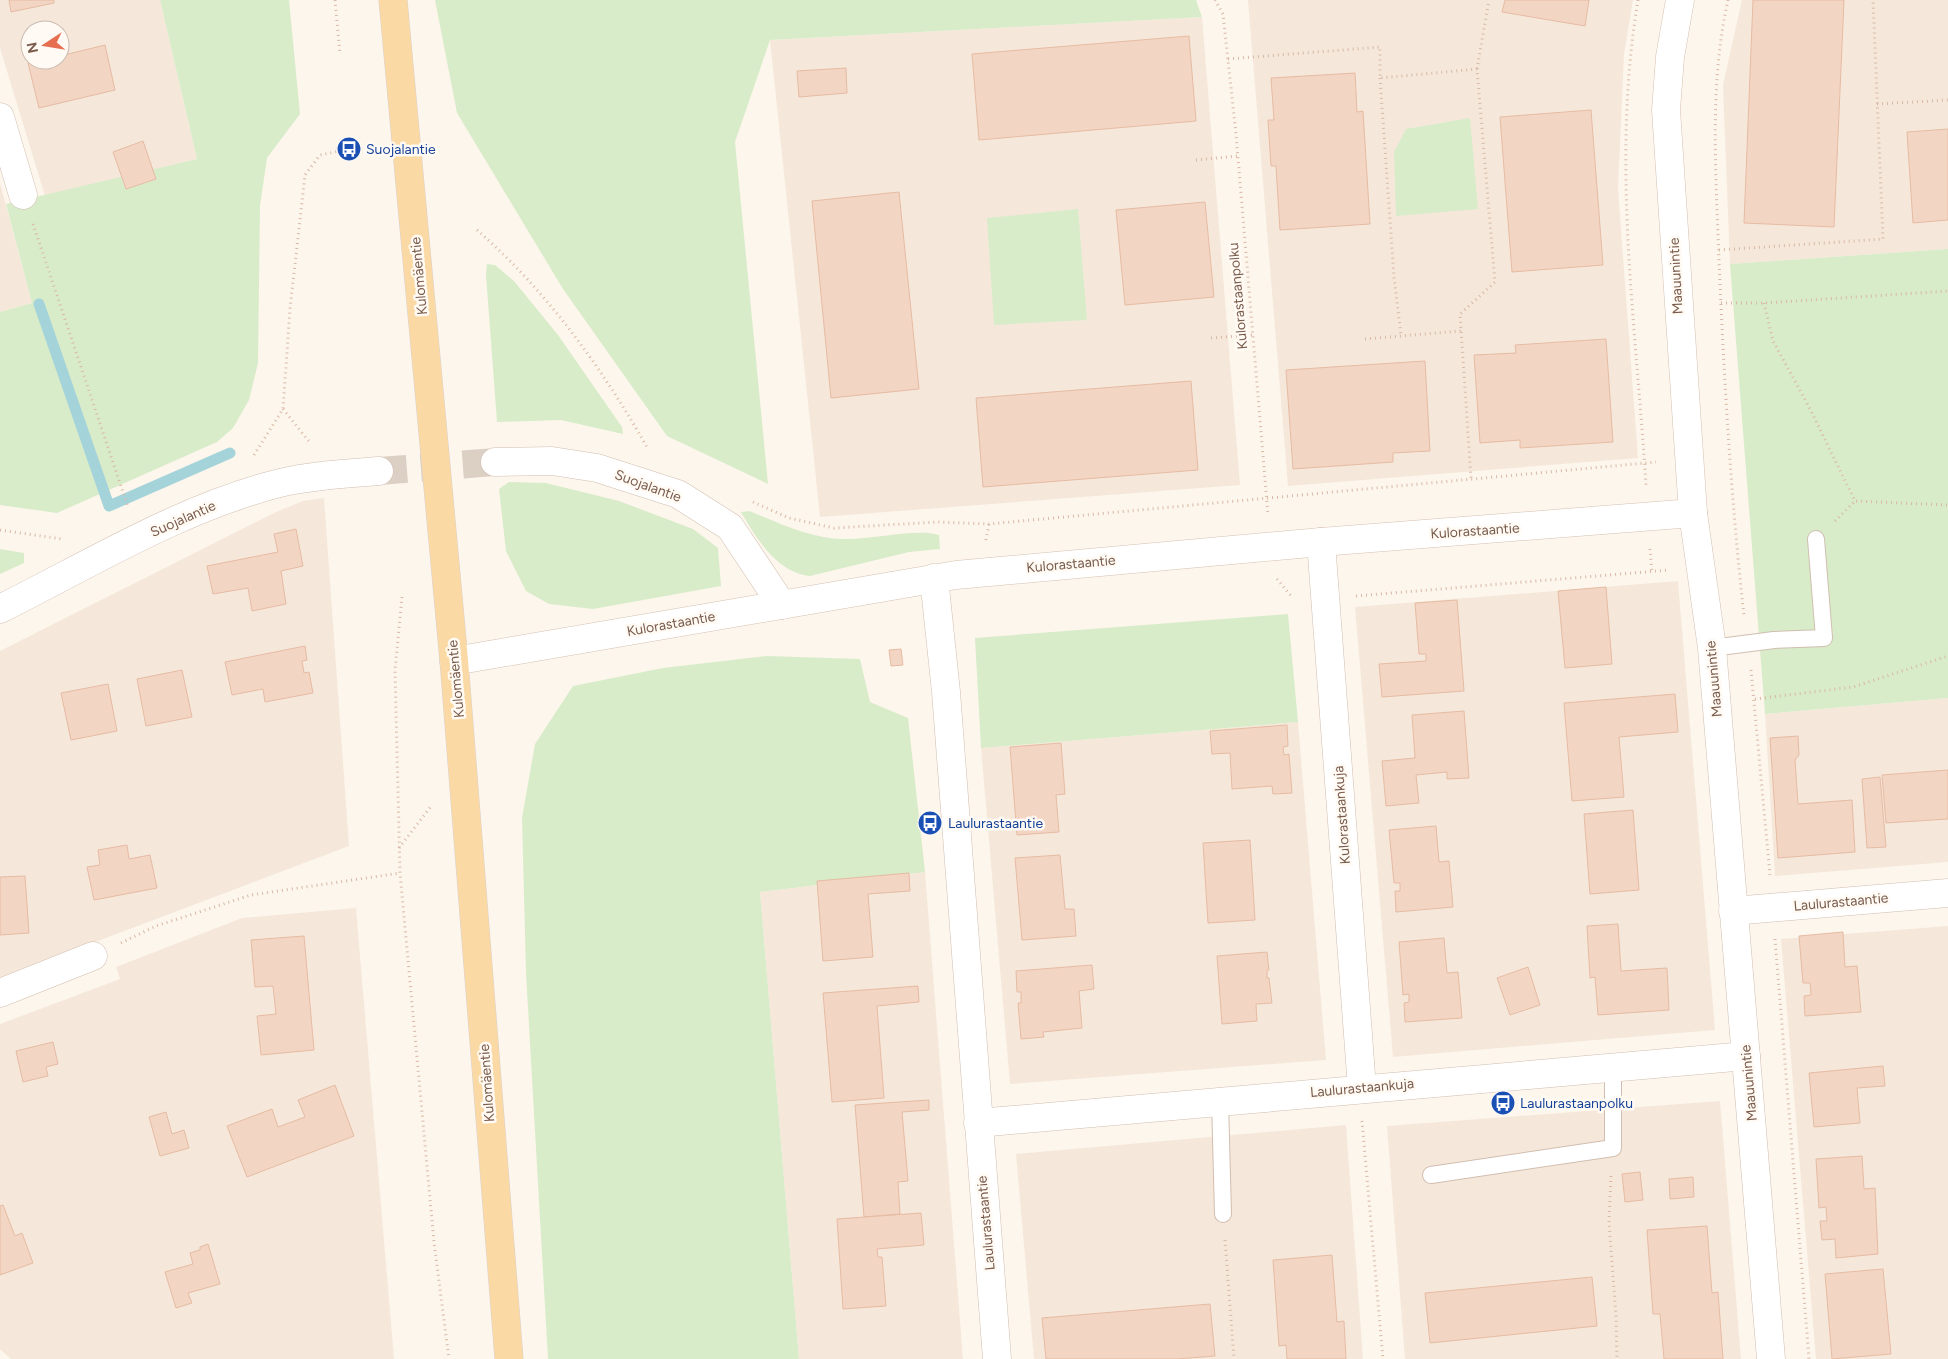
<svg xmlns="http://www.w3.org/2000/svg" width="1948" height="1359" font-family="Figtree,sans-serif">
  <rect width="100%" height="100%" fill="#fdf6ec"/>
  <g fill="#f5e8da" fill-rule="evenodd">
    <path d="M0,0H160L197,159L45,196L0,48ZM30,30H60V60H30Z"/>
    <polygon points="1248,0 1633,0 1624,54 1618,189 1638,458 1288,486"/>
    <polygon points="1742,0 1948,0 1948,249 1730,264 1723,85"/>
    <polygon points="1202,17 1240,485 820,517 770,40"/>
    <polygon points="0,183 32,303 0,312"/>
    <polygon points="324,498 349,846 0,978 0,651 276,512 303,501"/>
    <polygon points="1678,581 1715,1030 1393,1057 1355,607"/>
    <polygon points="1948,698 1948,862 1775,876 1765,714"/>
    <polygon points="1298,722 1326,1060 1010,1084 981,748"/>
    <polygon points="925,872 963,1359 799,1359 760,892"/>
    <polygon points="356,908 394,1359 11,1359 0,1349 0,1024 120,979 116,967 242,918"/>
    <polygon points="1948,926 1948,1359 1816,1359 1781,939"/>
    <polygon points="1720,1101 1741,1359 1405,1359 1387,1126"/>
    <polygon points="1346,1125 1363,1359 1034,1359 1016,1154"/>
  </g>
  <g fill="#d8ecc9">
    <polygon points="160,0 289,0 300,114 267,158 260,206 258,363 249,400 233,428 217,442 57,513 0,505 0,312 32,303 6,204 197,159"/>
    <polygon points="435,0 1196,0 1202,17 770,40 735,142 768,484 667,436 563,289 457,113"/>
    <polygon points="1470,118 1478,209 1396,216 1394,152 1406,129"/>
    <polygon points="1078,209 1087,320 994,325 987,218"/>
    <polygon points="1948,249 1948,698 1765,714 1730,264"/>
    <polygon points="487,264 495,265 514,281 558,335 622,427 623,434 561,420 497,422 486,275"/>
    <polygon points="509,482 546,483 619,501 693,529 718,548 721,586 593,609 549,604 526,591 506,551 499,489"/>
    <path d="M749,511C779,523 811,539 844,539C872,540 914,528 939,535L940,549L909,552L810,576C777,573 756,538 741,512Z"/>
    <polygon points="0,549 24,553 24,563 0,574"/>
    <polygon points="1288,614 1298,722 981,748 975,638"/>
    <polygon points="766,656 860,659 870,702 908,718 925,872 760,892 799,1359 548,1359 526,973 522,818 535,744 573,686 663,668"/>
  </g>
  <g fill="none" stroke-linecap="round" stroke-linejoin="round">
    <polyline stroke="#a5d3da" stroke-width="11" points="39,304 109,506 230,453"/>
  </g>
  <g fill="#f3d5c3" stroke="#e6bba3">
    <polygon points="9,0 54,0 54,3 11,12"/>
    <polygon points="1505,0 1589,0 1585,26 1502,12"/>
    <polygon points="1753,0 1844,0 1834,227 1744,223"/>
    <polygon points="1189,36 1196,121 979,140 972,54"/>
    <polygon points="105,45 115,90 39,108 28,63 41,60 60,60 60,56"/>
    <polygon points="846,68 847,93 799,97 797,71"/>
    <polygon points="1355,73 1357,112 1363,111 1370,224 1280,230 1276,166 1271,166 1268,120 1274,120 1271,78"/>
    <polygon points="1591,110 1603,265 1512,272 1500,117"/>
    <polygon points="1948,129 1948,220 1913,223 1907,132"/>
    <polygon points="143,141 156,179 126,189 113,152"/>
    <polygon points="899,192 919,389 831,398 812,201"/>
    <polygon points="1205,202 1214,297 1125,305 1116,210"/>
    <polygon points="1606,339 1613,442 1520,448 1520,440 1480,443 1474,355 1516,353 1515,345"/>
    <polygon points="1425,361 1430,451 1393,453 1393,462 1293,469 1286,370"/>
    <polygon points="1191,381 1198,470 983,487 976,398"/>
    <polygon points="296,529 303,566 281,571 286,604 252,611 248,588 213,594 207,566 278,552 274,534"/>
    <polygon points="1606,587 1612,664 1565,668 1558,591"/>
    <polygon points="1457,600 1464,691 1382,697 1379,664 1426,661 1426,654 1419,654 1415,603"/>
    <polygon points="305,646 307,660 302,661 304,673 309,672 313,693 265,702 263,689 232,695 225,662"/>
    <polygon points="901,649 903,665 891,666 889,650"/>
    <polygon points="182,670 192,717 146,726 137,679"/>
    <polygon points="108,684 117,731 71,740 61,693"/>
    <polygon points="1675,694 1678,732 1619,737 1624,797 1572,801 1564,703"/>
    <polygon points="1464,711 1469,778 1447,779 1447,772 1416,775 1419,803 1386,806 1382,761 1415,758 1412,715"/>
    <polygon points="1287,725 1288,746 1283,747 1284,755 1289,754 1292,793 1273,794 1272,786 1232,789 1230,753 1212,754 1210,731"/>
    <polygon points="1798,736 1799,755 1795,760 1798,804 1852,800 1855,852 1778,858 1770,738"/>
    <polygon points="1061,743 1065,794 1056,795 1059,832 1017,835 1010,747"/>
    <polygon points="1948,770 1948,819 1886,823 1882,775"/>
    <polygon points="1880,777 1886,847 1867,848 1862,779"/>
    <polygon points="1633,810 1639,890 1590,894 1584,814"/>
    <polygon points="1436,826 1439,862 1449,861 1453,907 1396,912 1395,891 1400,891 1400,883 1394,883 1389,830"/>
    <polygon points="1250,840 1255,920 1208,923 1203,843"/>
    <polygon points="127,845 129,859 150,855 157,888 94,900 87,867 100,865 98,850"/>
    <polygon points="1060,855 1065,909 1074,909 1076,936 1022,940 1015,858"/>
    <polygon points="909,873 910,891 868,894 873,957 823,961 817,881"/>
    <polygon points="25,876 29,933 0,935 0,877"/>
    <polygon points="1618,924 1621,971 1667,968 1669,1010 1598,1015 1595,977 1590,978 1587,926"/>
    <polygon points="1843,932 1845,967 1857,966 1861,1012 1805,1016 1804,996 1811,995 1810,983 1803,983 1799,936"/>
    <polygon points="304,936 314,1050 261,1055 257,1016 276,1014 273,986 255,987 251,940"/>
    <polygon points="1444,938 1447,973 1458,972 1462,1018 1405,1022 1404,1003 1409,1002 1409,994 1403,995 1399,942"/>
    <polygon points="1267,952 1269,970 1267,970 1267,978 1269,978 1272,1003 1256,1004 1257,1021 1222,1024 1217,956"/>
    <polygon points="1092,965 1094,989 1079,991 1082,1028 1043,1032 1044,1037 1021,1039 1018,1003 1021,1003 1021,992 1017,992 1016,971"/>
    <polygon points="1528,967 1540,1005 1510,1015 1497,978"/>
    <polygon points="918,986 919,1002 877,1006 884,1098 832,1102 823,993"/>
    <polygon points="53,1042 58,1064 46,1067 48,1076 23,1082 16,1051"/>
    <polygon points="1883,1066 1885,1086 1857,1088 1860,1123 1814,1127 1809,1073"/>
    <polygon points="335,1085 354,1136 247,1177 227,1126 272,1109 278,1127 305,1117 298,1100"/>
    <polygon points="929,1100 929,1110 902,1112 908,1181 898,1182 900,1214 864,1217 855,1105"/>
    <polygon points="166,1112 172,1134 184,1130 189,1148 160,1156 149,1117"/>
    <polygon points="1862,1156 1864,1189 1875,1188 1878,1254 1836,1258 1835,1239 1822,1240 1820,1221 1827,1221 1826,1207 1819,1208 1816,1159"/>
    <polygon points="1640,1172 1643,1200 1625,1202 1622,1174"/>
    <polygon points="1693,1177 1694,1197 1670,1199 1669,1179"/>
    <polygon points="3,1205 15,1236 22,1233 33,1263 0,1275 0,1206"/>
    <polygon points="921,1213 924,1245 877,1249 878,1257 882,1257 886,1306 843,1309 837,1219"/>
    <polygon points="1707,1226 1712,1293 1718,1292 1723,1359 1664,1359 1660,1314 1653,1314 1647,1230"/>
    <polygon points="208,1244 220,1284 188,1293 192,1303 176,1308 165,1272 193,1264 190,1253 200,1250 200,1247"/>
    <polygon points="1332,1255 1337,1322 1344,1321 1346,1359 1287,1359 1286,1345 1279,1346 1273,1260"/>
    <polygon points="1883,1269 1891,1354 1832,1359 1825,1274"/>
    <polygon points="1592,1277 1597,1326 1430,1343 1425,1293"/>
    <polygon points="1210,1304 1215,1356 1177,1359 1046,1359 1042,1318"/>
  </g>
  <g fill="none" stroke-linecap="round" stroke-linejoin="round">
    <polyline stroke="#dcd0c4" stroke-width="28" stroke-dasharray="28 14" stroke-linecap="butt" points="379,471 495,462"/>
    <defs>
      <g id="lane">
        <polyline points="1712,648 1774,640 1824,638 1816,539"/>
        <polyline points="1220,1101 1223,1214"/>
        <polyline points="1431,1175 1613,1148 1613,1067"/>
      </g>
      <g id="street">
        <polyline points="0,117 23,195"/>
        <polyline points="495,462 552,461 597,468 678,494 730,527 782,605"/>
        <polyline points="1693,513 1712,648 1771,1359"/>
        <polyline points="1321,542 1362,1088"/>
        <polyline points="934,578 946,692 997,1359"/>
        <path d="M0,609C90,564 183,507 280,483C312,475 346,474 379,471"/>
        <polyline points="1733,911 1948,893"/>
        <polyline points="0,993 93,956"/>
        <polyline points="978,1123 1746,1056"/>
      </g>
      <polyline id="secondary" points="454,661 956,575 1321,542 1693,513 1666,110 1670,57 1680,0"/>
      <polyline id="primary" points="393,0 454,661 509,1359"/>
    </defs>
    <use href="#lane" stroke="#d1beb0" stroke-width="18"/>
    <use href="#street" stroke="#d1beb0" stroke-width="29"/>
    <use href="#secondary" stroke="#d6c0b0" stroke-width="29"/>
    <use href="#primary" stroke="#dad1cd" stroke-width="29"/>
    <g stroke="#d9b8a5" stroke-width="3" stroke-dasharray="1 4" stroke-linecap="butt">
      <polyline points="335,0 340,54"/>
      <polyline points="1215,0 1223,14 1236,134 1268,515"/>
      <path d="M1638,0C1611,161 1636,324 1646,485"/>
      <path d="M1728,0C1709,85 1716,174 1719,261C1724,379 1731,498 1744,616"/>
      <polyline points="1228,59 1380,47 1380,78 1477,69 1495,282 1460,314 1471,478"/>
      <polyline points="1477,69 1489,0"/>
      <polyline points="1380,78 1394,277 1401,335"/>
      <polyline points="1877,104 1948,100"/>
      <polyline points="1196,160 1238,156"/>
      <polyline points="33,224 128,507"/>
      <path d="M477,230C546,290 603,369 648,449"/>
      <polyline points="1719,250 1883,239 1873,0"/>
      <polyline points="1721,303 1764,303 1948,291"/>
      <polyline points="1764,303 1773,341 1809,407 1855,501 1948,505"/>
      <polyline points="1211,338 1252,335"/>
      <polyline points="1365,339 1461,331"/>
      <polyline points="283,409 311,444"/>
      <polyline points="254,455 283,409 290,309 305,175 320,155 349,149"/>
      <polyline points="753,502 789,518 834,528 938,522 989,524 1656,462"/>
      <polyline points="1835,521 1855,501"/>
      <polyline points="0,530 62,539"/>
      <polyline points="986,540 989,524"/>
      <polyline points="1650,549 1652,572"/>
      <polyline points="1277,579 1292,597"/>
      <polyline points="1356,596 1669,570"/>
      <polyline points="402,597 395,670 400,873 434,1242 449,1359"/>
      <polyline points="1751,670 1770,875"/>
      <polyline points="1755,699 1853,687 1948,656"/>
      <polyline points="399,848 432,805"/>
      <polyline points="1775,939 1809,1359"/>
      <polyline points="121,943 156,926 251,895 400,873"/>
      <polyline points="1362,1121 1383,1359"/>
      <polyline points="1611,1176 1609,1222 1616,1316 1617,1359"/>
      <polyline points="1225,1240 1234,1359"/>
    </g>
    <use href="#lane" stroke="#fff" stroke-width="16"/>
    <use href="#street" stroke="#fff" stroke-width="28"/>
    <use href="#secondary" stroke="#fff" stroke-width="28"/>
    <use href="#primary" stroke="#fbd9a5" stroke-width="28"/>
  </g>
  <defs>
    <symbol id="bus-disc" viewBox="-11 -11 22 22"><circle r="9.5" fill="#1a4fb4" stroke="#fffaf3"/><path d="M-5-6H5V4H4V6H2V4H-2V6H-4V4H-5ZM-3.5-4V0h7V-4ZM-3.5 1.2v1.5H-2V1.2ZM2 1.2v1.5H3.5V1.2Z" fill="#fff"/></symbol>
  </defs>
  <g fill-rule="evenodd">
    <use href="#bus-disc" x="335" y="135" width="28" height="28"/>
    <use href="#bus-disc" x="916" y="809" width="28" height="28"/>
    <use href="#bus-disc" x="1489" y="1089" width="28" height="28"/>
  </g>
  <g text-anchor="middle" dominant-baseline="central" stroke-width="5" stroke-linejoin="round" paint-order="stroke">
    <g font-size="14" fill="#164399" stroke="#fffaf3" text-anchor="start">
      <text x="366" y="149">Suojalantie</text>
      <text x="948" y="823">Laulurastaantie</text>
      <text x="1520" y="1103">Laulurastaanpolku</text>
    </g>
    <g font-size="14" fill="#7a5c4d" stroke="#fffaf3">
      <text transform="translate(419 276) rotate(-95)">Kulomäentie</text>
      <text transform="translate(1676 276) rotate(-93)">Maauunintie</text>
      <text transform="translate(1238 296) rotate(-95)">Kulorastaanpolku</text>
      <text transform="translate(648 486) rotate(20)">Suojalantie</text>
      <text transform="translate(183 519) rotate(-24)">Suojalantie</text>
      <text transform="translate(1475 531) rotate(-4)">Kulorastaantie</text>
      <text transform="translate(1071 564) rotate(-5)">Kulorastaantie</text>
      <text transform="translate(671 624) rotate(-10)">Kulorastaantie</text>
      <text transform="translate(456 679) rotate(-95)">Kulomäentie</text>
      <text transform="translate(1714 679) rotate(-95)">Maauunintie</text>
      <text transform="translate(1342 815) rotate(-94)">Kulorastaankuja</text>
      <text transform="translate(1841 902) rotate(-5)">Laulurastaantie</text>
      <text transform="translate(487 1083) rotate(-94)">Kulomäentie</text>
      <text transform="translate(1749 1083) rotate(-95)">Maauunintie</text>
      <text transform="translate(1362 1088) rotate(-5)">Laulurastaankuja</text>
      <text transform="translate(986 1223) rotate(-95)">Laulurastaantie</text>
    </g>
  </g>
  <g transform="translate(45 45) rotate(258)"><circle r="24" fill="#fffaf3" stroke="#cabbb1"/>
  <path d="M0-4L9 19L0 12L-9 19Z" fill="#e76f51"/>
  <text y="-8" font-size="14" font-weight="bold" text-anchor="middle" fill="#7a5c4d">N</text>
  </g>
</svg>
